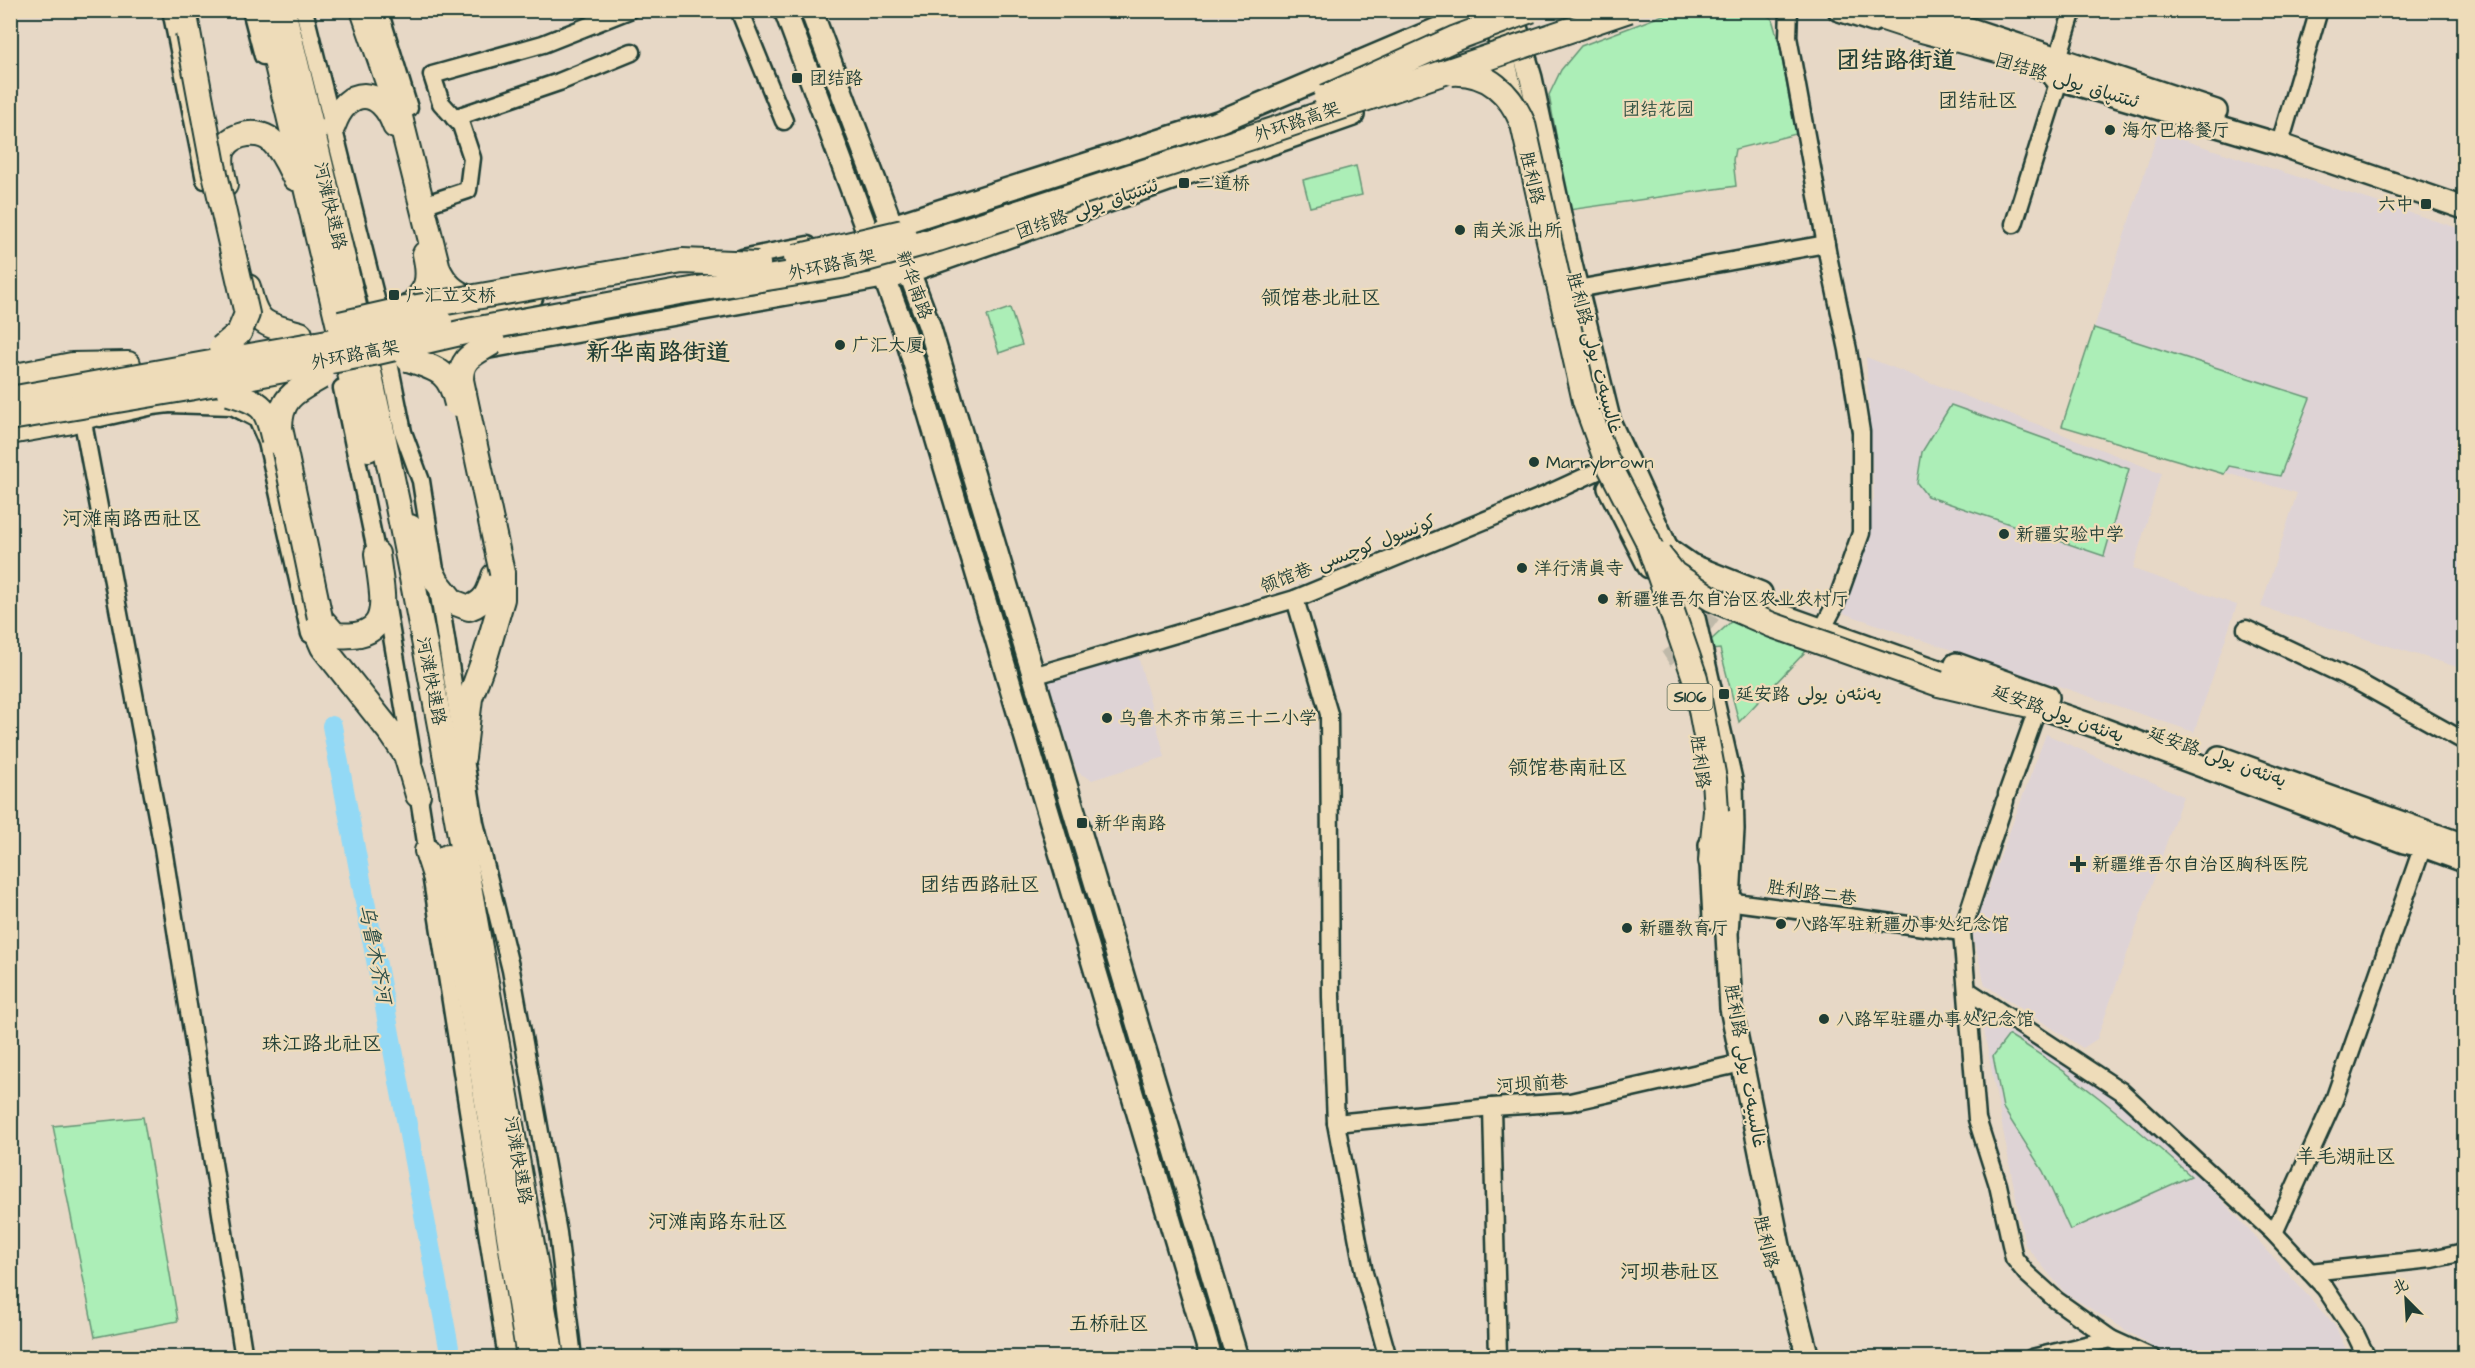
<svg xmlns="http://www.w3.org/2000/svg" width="2475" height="1368" font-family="'Architects Daughter','Playpen Sans Arabic','LXGW WenKai TC',sans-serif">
  <rect width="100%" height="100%" fill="#e7d8c6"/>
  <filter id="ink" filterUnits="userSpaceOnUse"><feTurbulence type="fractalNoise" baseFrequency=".0167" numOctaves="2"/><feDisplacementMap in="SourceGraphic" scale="12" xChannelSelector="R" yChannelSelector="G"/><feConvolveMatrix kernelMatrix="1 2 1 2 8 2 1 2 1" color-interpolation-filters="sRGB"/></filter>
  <g filter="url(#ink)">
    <g fill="#ded3d5">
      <polygon points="2158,132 2464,230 2464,669 2261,607 2297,493 2062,426"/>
      <polygon points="1866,357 2161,473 2133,569 2237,605 2194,732 1843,613 1874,498"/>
      <polygon points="1137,652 1165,757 1092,780 1077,772 1046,678"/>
      <polygon points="2046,734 2183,796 2097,1039 2083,1048 1985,985 1972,932"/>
      <polygon points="1981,1015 2088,1075 2204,1180 2335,1326 2350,1357 2170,1357 2065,1293 2025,1245"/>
    </g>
    <g fill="#aceeb7" stroke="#669676" stroke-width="1.5">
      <polygon points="1674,11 1760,11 1772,19 1779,43 1796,134 1735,149 1733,160 1736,186 1569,210 1549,95 1561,70 1581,46"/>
      <polygon points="1356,166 1362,195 1310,207 1303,180"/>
      <polygon points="1010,308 1022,345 999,353 987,316"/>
      <polygon points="2094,328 2310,398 2280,476 2229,466 2224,474 2062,426"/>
      <polygon points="1951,405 2129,469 2104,556 1927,496 1917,483 1922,452"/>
      <polygon points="1733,620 1806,651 1739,722 1720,649 1711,650 1710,641"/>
      <path d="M2009,1035C2075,1074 2133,1125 2191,1176L2070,1230L2043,1171L2003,1108L1993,1056Z"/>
      <polygon points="143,1117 178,1321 95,1337 53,1126"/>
    </g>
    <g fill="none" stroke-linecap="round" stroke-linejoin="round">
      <polyline stroke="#93d9f5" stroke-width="20" points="332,726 451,1358"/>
      <path stroke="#bfb9a9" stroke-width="16" stroke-dasharray="16 8" stroke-linecap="butt" d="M1666,659C1686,646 1707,627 1718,605C1723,594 1725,580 1729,569"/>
      <defs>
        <g id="minor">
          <polyline points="171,10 205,180"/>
          <polyline points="251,10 263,56"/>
          <polyline points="304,10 377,303 403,432 421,481 475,823 511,970 558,1233 573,1358"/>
          <polyline points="379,10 409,108"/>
          <polyline points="739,10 784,121"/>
          <polyline points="1789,10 1788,37 1828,256 1848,350 1861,432 1861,533 1836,603 1823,628"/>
          <polyline points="2058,58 2073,10"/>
          <polyline points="454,118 559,82 632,52"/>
          <polyline points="2283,133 2319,10"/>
          <polyline points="432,202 468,190 472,158 461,125 441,103 432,75 543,44 629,10"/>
          <polyline points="2014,224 2059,80"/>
          <polyline points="742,258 808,245"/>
          <polyline points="1577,289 1826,244"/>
          <polyline points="427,319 534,298"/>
          <polyline points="419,362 885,279"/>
          <polyline points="342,388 379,565"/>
          <polyline points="242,395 302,385"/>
          <polyline points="169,404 232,406 257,419 267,442 310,634"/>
          <polyline points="100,418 153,406 177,403"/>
          <polyline points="83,422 163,848 244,1358"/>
          <polyline points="1295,599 1329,714 1331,997 1336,1123 1364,1273 1388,1358"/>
          <polyline points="386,602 413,760"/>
          <polyline points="2246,629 2358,682 2464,741"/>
          <polyline points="1033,676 1295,599 1539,498 1600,470"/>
          <polyline points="417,785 507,1358"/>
          <polyline points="2007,794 2038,707"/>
          <polyline points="2005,801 1962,932 1977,1119 1998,1185 2014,1258 2026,1273 2056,1300 2111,1339 2153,1358"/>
          <polyline points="1727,901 1962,932"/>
          <polyline points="1967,990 2121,1091 2274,1233 2325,1288 2355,1333 2367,1358"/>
          <polyline points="1492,1107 1498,1358"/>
          <polyline points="1336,1123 1492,1107 1570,1102 1729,1066"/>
          <polyline points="2274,1233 2334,1100 2423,846"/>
          <polyline points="2310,1272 2432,1259 2464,1252"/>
          <polyline points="2032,1358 2111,1339"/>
        </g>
        <g id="major">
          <polyline points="785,10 905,333 1211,1358"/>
          <polyline points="811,10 929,325 1237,1358"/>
          <polyline points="1492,10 1516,109"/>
          <polyline points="1511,10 1531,78 1568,252 1610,423 1682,581 1694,618 1732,784 1733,830 1727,934 1731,1008 1779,1246 1808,1358"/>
          <polyline points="1839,10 1873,21"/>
          <polyline points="1913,10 2216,111"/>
          <polyline points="2055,78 2278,144 2464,208"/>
          <polyline points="883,229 1218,122 1482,10"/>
          <polyline points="896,276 1353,115"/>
          <polyline points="1609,488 1649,567"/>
          <polyline points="1668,549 1691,565 1761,593"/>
          <polyline points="1736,599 1972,683"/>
          <polyline points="1956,664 2048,697"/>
          <polyline points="2024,702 2103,729 2404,842 2423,846 2464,861"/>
          <polyline points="2219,757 2464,845"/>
          <polyline points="1710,845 1714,918"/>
        </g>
        <g id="highway">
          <polyline points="184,10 188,32"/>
          <polyline points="264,10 368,449"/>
          <path d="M283,10C323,174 363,337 397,502C454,786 501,1072 552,1358"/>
          <path d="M363,10L400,117L438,269C445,284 454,293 470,298"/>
          <polyline points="1859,10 1914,28 2020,56 2070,81"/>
          <path d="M333,126C347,86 381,86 395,126"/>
          <path d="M225,185C223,175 218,158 224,148C234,132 260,129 273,142C283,151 289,166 295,178"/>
          <path d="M248,287C256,325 264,324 300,334"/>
          <path d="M406,309C428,291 431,281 425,254"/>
          <polyline points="10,377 72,365 128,364"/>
          <polyline points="10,432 67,422 110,409"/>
          <path d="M410,527L437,582L453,602L469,608C486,602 489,592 494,576"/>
          <path d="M320,618L335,635C397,641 382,597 377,554"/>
          <polyline points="312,622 323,647 392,734 406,755 418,795"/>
          <polyline points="1939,684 2038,707"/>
          <polyline points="463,757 470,698 486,654 502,599 502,573"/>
          <polyline points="427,851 441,894"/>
          <polyline points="447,857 529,1358"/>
          <polyline points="1711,861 1716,811"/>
        </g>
      </defs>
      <use href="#minor" stroke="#1f3d34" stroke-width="21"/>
      <use href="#major" stroke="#1f3d34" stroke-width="26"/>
      <use href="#highway" stroke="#1f3d34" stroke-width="28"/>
      <use href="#minor" stroke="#eedcb9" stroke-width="16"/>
      <use href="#major" stroke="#eedcb9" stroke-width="21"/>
      <use href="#highway" stroke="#eedcb9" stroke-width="24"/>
      <defs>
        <g id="highway-bridge">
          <polyline points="188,32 213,165 247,314 239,333 221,348"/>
          <path d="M1452,73C1487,71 1510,93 1523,124L1585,401L1606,459L1647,539L1695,678L1714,779L1716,811"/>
          <polyline points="1326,97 1456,38 1531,10"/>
          <polyline points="796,257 903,232"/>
          <polyline points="340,324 406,309 682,261 758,264"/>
          <path d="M493,342C475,354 461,356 461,380L502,573"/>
          <path d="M408,359C438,369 450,372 457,404"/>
          <path d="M229,393C263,403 267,407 274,441"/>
          <polyline points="10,399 440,322"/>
          <polyline points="10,418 189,388 373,353 473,330 679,292 841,266 938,239 1258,135 1629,10"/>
          <polyline points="1659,555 1674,574 1712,599 1772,625 1939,684"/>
          <path d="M320,618L280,428C280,396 297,391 321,377"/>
        </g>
      </defs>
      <use href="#highway-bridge" stroke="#1f3d34" stroke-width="28" stroke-linecap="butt"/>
      <use href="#highway-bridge" stroke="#eedcb9" stroke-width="24"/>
    </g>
  </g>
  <g fill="#1f3d34" stroke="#eedcb9" stroke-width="2">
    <rect x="791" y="72" width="12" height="12" rx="3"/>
    <circle cx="2110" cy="130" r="6"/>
    <rect x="1178" y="177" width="12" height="12" rx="3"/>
    <rect x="2420" y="198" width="12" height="12" rx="3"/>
    <circle cx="1460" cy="230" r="6"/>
    <rect x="388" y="289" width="12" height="12" rx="3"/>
    <circle cx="840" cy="345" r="6"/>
    <circle cx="1534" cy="462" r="6"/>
    <circle cx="2004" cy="534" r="6"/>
    <circle cx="1522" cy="568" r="6"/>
    <circle cx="1603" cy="599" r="6"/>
    <rect x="1718" y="688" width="12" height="12" rx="3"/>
    <circle cx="1107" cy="718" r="6"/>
    <rect x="1076" y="817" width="12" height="12" rx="3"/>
    <path d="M2075 855h6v6h6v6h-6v6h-6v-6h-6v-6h6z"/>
    <circle cx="1781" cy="924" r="6"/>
    <circle cx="1627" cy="928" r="6"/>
    <circle cx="1824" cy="1019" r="6"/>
  </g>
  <g text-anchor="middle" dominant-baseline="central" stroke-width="4.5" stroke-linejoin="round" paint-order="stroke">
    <rect fill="#eedcb9" stroke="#5d6d5c" stroke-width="1.5" x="1667.5" y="684" width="45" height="26" rx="4.5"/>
    <g font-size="16" font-weight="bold" fill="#1f3d34">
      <text x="1690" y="697">S106</text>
    </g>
    <g font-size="18" fill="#1f3d34" stroke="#eedcb9" text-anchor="start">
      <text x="809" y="78">团结路</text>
      <text x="2122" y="130">海尔巴格餐厅</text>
      <text x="1196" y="183">二道桥</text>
      <text x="2414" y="204" text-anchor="end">六中</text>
      <text x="1472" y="230">南关派出所</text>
      <text x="406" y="295">广汇立交桥</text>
      <text x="852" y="345">广汇大厦</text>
      <text x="1546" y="462">Marrybrown</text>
      <text x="2016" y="534">新疆实验中学</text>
      <text x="1534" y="568">洋行清真寺</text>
      <text x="1615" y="599">新疆维吾尔自治区农业农村厅</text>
      <text x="1736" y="694">延安路 يەنئەن يولى</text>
      <text x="1119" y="718">乌鲁木齐市第三十二小学</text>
      <text x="1094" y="823">新华南路</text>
      <text x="2092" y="864">新疆维吾尔自治区胸科医院</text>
      <text x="1793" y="924">八路军驻新疆办事处纪念馆</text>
      <text x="1639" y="928">新疆教育厅</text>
      <text x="1836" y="1019">八路军驻疆办事处纪念馆</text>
    </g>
    <g font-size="18" fill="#1f3d34" stroke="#eedcb9">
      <text transform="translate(2067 81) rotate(17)">团结路 ئىتتىپاق يولى</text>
      <text transform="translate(1297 122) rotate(-19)">外环路高架</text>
      <text transform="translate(1532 178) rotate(77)">胜利路</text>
      <text transform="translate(330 206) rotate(77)">河滩快速路</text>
      <text transform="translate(1087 209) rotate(-19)">团结路 ئىتتىپاق يولى</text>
      <text transform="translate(832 265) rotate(-12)">外环路高架</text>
      <text transform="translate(914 285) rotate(70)">新华南路</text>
      <text transform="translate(1594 353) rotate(75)">胜利路 غالىبىيەت يولى</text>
      <text transform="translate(355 355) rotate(-11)">外环路高架</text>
      <text transform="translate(1348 554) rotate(-21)">领馆巷 كونسول كوچىسى</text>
      <text transform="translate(431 681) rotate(79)">河滩快速路</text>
      <text transform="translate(2058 714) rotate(20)">延安路يەنئەن يولى</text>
      <text transform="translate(2217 757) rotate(20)">延安路 يەنئەن يولى</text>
      <text transform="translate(1700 762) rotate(83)">胜利路</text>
      <text transform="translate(1812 893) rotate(8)">胜利路二巷</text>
      <text transform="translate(1745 1066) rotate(80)">胜利路 غالىبىيەت يولى</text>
      <text transform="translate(1532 1084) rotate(-4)">河坝前巷</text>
      <text transform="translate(518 1160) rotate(80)">河滩快速路</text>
      <text transform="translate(1766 1242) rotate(77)">胜利路</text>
    </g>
    <g font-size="18" fill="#2d4f41" stroke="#eedcb9">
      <text x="1658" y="109">团结花园</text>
    </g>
    <g font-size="20" fill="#1f3d34" stroke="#eedcb9">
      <text x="1978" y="101">团结社区</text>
      <text x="1321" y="298">领馆巷北社区</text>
      <text x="132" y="519">河滩南路西社区</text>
      <text x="1568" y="768">领馆巷南社区</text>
      <text x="980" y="885">团结西路社区</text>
      <text x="322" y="1044">珠江路北社区</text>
      <text x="2346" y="1157">羊毛湖社区</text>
      <text x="718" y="1222">河滩南路东社区</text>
      <text x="1670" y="1272">河坝巷社区</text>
      <text x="1109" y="1324">五桥社区</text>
    </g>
    <g font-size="20" font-style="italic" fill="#2b4d47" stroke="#eedcb9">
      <text transform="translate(375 954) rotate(79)">乌鲁木齐河</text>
    </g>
    <g font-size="24" font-weight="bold" fill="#1f3d34" stroke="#eedcb9">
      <text x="1896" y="61">团结路街道</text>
      <text x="658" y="353">新华南路街道</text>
    </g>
  </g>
  <rect width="2475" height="1368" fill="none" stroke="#eedcb9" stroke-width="36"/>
  <rect x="18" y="18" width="2439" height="1332" fill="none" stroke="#1f3d34" stroke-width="2" filter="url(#ink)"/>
  <g transform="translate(2406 1299) rotate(336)" stroke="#eedcb9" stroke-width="4.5" paint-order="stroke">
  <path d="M0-4.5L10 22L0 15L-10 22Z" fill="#1f3d34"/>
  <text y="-9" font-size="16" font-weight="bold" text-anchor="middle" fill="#1f3d34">北</text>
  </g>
</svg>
